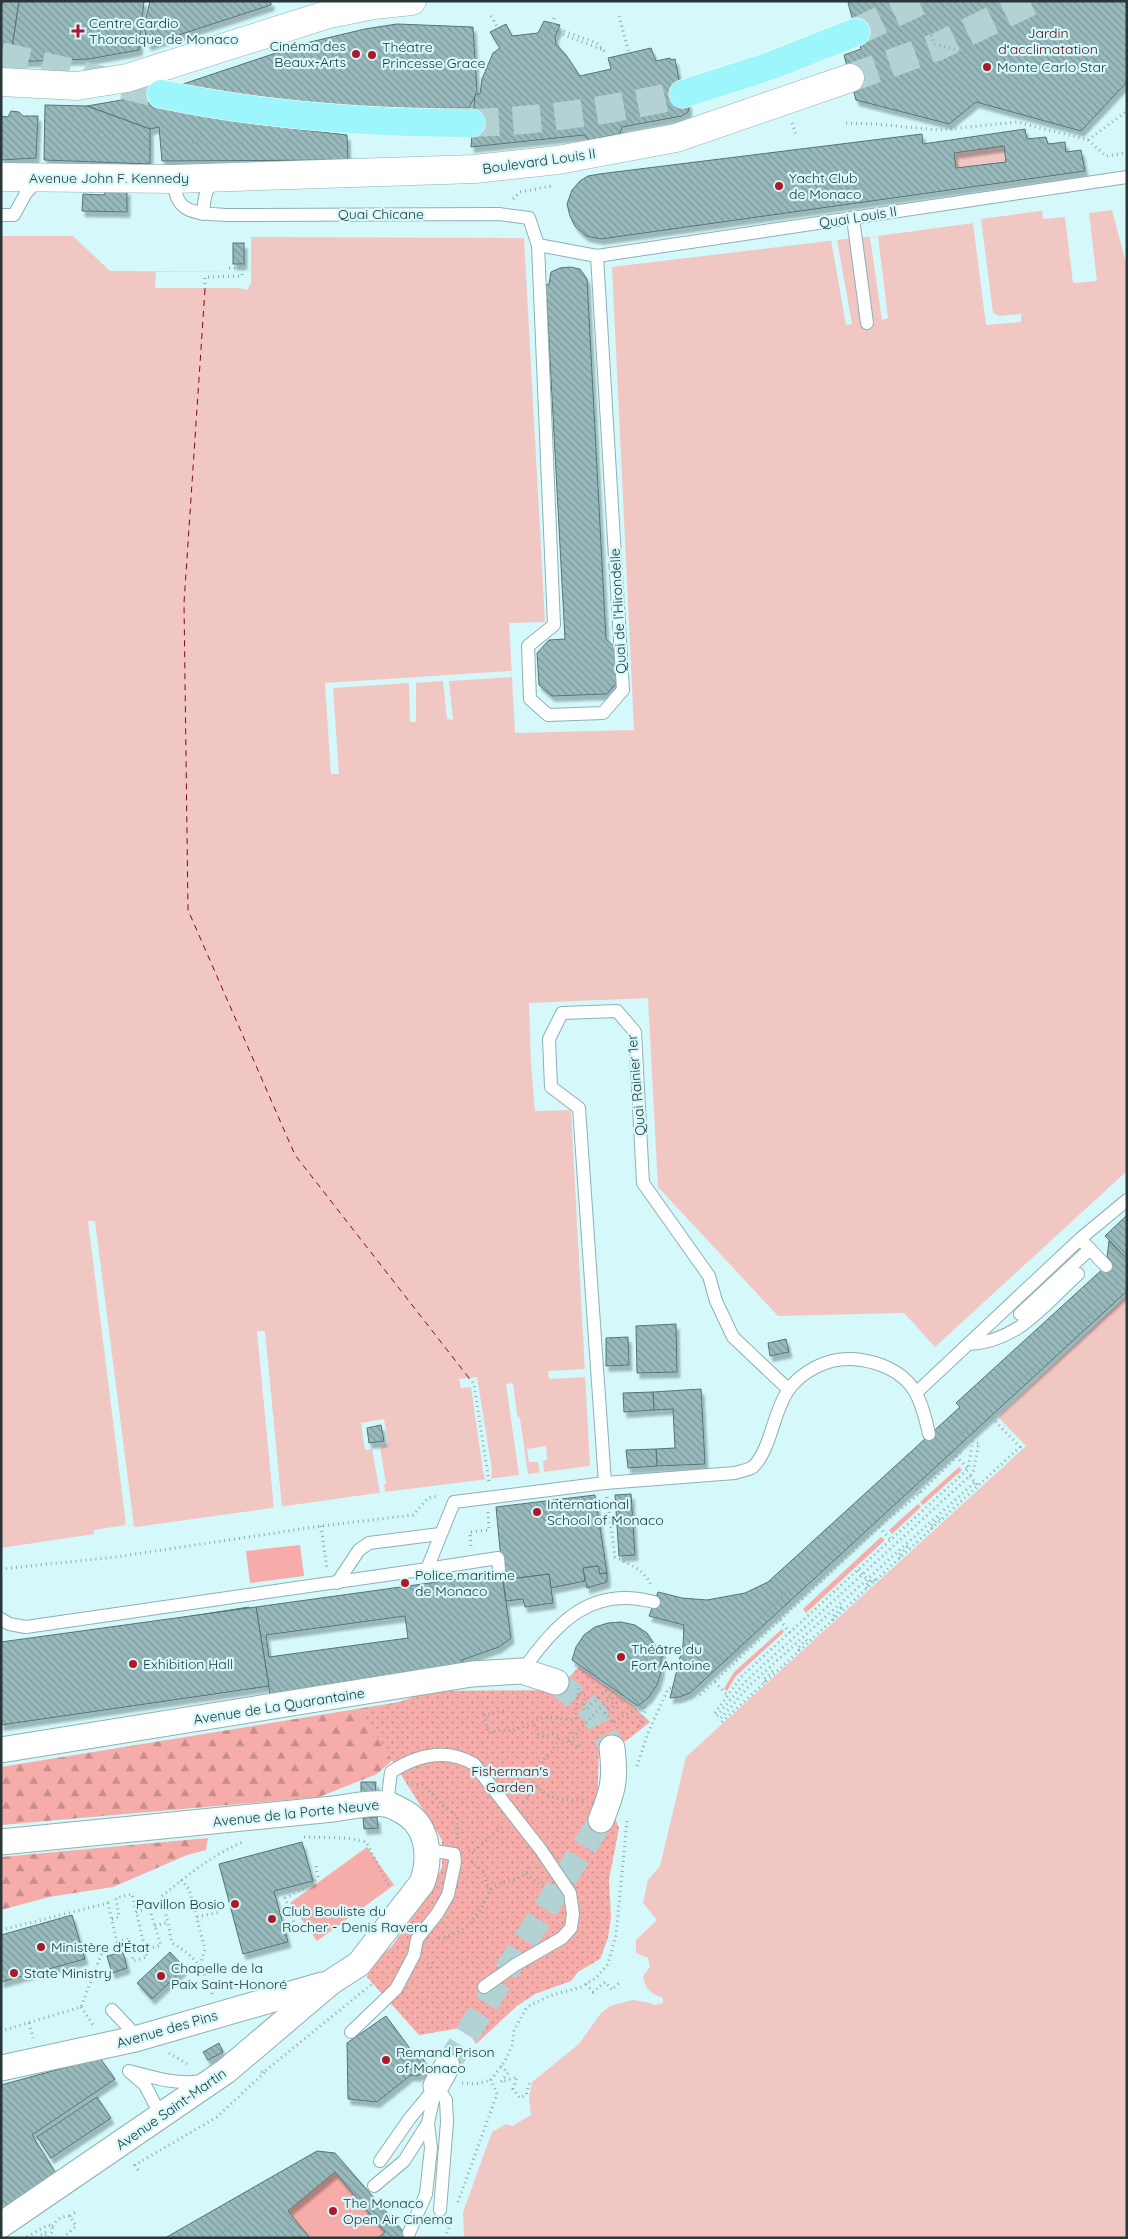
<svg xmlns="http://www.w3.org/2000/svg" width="1128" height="2239" font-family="Quicksand,sans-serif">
  <defs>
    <pattern id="forest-firs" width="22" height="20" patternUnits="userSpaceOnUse" patternTransform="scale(1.25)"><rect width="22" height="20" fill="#f6aca8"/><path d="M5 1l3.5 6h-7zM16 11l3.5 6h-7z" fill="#c78d8a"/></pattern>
    <pattern id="garden-dots" width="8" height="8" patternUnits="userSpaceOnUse" patternTransform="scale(1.25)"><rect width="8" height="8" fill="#f6aca8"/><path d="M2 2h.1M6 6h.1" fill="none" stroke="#c78d8a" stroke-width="1.8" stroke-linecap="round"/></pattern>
    <pattern id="building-back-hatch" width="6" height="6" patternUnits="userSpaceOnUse" patternTransform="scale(1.25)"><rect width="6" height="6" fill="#98babc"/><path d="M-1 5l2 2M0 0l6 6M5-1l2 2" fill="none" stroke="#7c989a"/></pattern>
    <filter id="shadow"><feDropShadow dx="3" dy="5.5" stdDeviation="1" flood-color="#0004"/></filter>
  </defs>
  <rect width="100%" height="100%" fill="#d5f9fb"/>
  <g fill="#f6aca8">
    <polygon points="959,1467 962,1470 923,1505 920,1502"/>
    <polygon points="918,1504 921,1507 892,1534 889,1530"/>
    <polygon points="881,1537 885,1540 806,1613 803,1609"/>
    <polygon points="300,1545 304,1576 250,1583 246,1551"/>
    <polygon points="782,1629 784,1632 736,1676 727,1691 724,1689 734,1672"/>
    <polygon points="367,1847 394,1885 317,1941 290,1903"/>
    <polygon points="335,2172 385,2232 378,2238 310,2238 288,2211"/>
  </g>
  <g fill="url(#forest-firs)">
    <polygon points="436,1696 409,1745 377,1774 319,1797 1,1825 1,1767"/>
    <polygon points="208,1838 206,1850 187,1855 113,1887 49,1897 1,1910 1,1857"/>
  </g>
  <polygon fill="url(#garden-dots)" points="579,1667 631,1704 650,1722 626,1741 599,1748 597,1808 614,1816 619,1828 609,1880 611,1917 608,1938 600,1959 578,1972 571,1981 535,1994 517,2006 476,2044 466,2027 419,2035 367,1977 372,1964 392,1946 429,1894 442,1867 442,1840 363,1714 431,1691 556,1690"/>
  <g fill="#f1c7c4">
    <polygon points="1004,146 1006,162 956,168 954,153"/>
    <polygon points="1119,200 1127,232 1127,1171 935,1347 904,1313 778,1316 658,1187 648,998 529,1003 531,1063 535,1111 571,1110 590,1466 385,1492 136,1527 126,1525 94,1530 94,1534 1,1548 1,236 73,236 110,271 251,272 251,237 524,238 545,622 509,623 515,733 634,730 612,267 845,239 878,236 973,223 981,219"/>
    <path d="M1127,1295V2238H464L463,2212L492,2132L506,2124L512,2126L531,2115L529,2098L532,2082L579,2044L601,2013L610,2006L633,2000L646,2002L655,2005L663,2003V1998C650,1993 646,1990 643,1976L650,1967L648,1958L636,1953V1940L657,1920L643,1903L648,1880L660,1866L686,1757L1026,1446L999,1418L1002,1413Z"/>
  </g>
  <g fill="#d5f9fb">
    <polygon points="1119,200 1127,232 1127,267 1112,210 1089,213 1097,281 1073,283 1065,217 1043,219 1042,210"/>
    <polygon points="981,219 993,313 999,316 1021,314 1021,322 986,325 973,223"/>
    <polygon points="878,236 888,318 882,320 870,237"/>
    <polygon points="831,240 837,240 852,324 846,325"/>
    <polygon points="156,272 251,272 251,283 247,290 239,288 155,288"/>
    <polygon points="511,671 512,677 449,681 453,720 447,719 443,681 416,683 416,722 410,722 409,683 333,688 339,774 331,774 325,683"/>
    <polygon points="88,1221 95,1221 134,1527 126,1525"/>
    <polygon points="257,1331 265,1331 282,1508 274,1509"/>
    <polygon points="585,1369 586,1377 549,1379 548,1371"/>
    <polygon points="477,1377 492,1470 491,1479 485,1479 483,1471 471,1387 461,1388 459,1379"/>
    <polygon points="513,1383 517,1415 520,1419 528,1474 519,1475 506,1384"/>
    <polygon points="384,1419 388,1444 380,1447 386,1484 384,1484 385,1492 380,1493 372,1449 365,1450 361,1423"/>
    <polygon points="546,1446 547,1460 543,1461 544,1472 540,1473 538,1462 529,1462 527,1449"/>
  </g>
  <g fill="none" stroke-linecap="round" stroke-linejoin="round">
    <polyline stroke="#820718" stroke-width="1" stroke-dasharray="6 5" stroke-linecap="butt" points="205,289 184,603 188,910 295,1155 469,1378"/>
  </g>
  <g fill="url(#building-back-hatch)" stroke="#547476" fill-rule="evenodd" filter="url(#shadow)">
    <polygon points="1,1 19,1 10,62 1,62"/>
    <polygon points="19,1 144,1 139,50 89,59 10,62"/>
    <polygon points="150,1 271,1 271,5 148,45 144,27"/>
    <polygon points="851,1 1127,1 1127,82 1081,131 976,102 949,124 856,100 844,55 861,49 848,3"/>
    <polygon points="544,21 560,25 555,37 556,44 566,55 580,76 611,69 608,58 651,48 656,61 670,58 671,60 675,59 683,100 686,96 689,107 688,112 682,116 622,127 620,134 589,140 584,135 471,147 475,94 480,94 482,79 493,53 500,48 490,32 506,24 512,36 538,33"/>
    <polygon points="397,24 473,27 477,92 469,108 382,109 213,95 180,85 306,43 365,29"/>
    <polygon points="139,97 150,103 253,124 347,135 348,160 162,161 159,127 150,129 87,106"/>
    <polygon points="45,105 87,106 150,129 150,164 44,160"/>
    <polygon points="11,111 19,112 23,116 38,116 36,158 1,160 1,116 8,117"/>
    <path d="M1025,129L1027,139L1046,137L1048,144L1065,142L1066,152L1081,150L1085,171L601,239L586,236L575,226L570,216L567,204L572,190L580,181L588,176L599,174L922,134L923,144ZM1004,146L1006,162L956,168L954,153Z"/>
    <polygon points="105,190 127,190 127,212 82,211 83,194 104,195"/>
    <rect x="233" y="243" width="11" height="21"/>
    <polygon points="570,267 580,269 587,279 606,639 617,649 619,680 607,694 552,696 539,685 537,653 549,640 565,639 546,285 549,284 551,272 560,268"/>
    <polygon points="1127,1215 1127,1259 1105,1236"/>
    <polygon points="1109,1241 1127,1259 1127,1291 690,1693 679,1697 670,1698 683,1645 684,1625 649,1616 658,1592 682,1598 707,1600 745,1593 768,1582 960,1407 956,1403 1106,1266"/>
    <polygon points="676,1324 677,1372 637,1373 636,1326"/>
    <polygon points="628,1337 629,1365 606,1366 606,1338"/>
    <polygon points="786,1339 789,1352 770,1356 768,1343"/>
    <polygon points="701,1389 705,1464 657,1466 656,1449 675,1448 673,1409 654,1410 653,1392"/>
    <polygon points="653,1392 654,1410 624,1412 623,1393"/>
    <polygon points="381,1425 384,1441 369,1443 367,1428"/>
    <polygon points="656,1449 657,1466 628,1468 626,1450"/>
    <polygon points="631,1494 635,1555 619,1556 615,1495"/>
    <polygon points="595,1495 607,1573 600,1574 598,1566 583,1568 585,1581 551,1588 549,1574 503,1580 496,1507"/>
    <polygon points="598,1566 600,1574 607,1573 607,1582 587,1588 583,1568"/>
    <path d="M502,1573L511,1638L499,1647L462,1660L463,1667L270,1694L256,1607ZM405,1616L408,1638L269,1657L266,1635Z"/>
    <polygon points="549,1574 553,1603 525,1607 523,1599 506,1601 503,1580"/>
    <polygon points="249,1607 264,1686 190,1696 179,1618"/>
    <polygon points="256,1607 269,1686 1,1725 1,1642"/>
    <polygon points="621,1622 635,1625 647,1633 659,1651 662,1650 663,1657 661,1657 661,1672 657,1685 649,1697 638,1706 572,1660 576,1647 584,1635 595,1627 608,1623"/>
    <polygon points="361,1782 376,1782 375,1796 361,1798"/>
    <polygon points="377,1817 378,1828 364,1829 363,1818"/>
    <polygon points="302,1842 313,1881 274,1891 288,1942 243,1954 219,1864"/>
    <polygon points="72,1915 85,1959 1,1982 1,1935"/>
    <polygon points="123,1952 127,1968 112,1973 107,1956"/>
    <polygon points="170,1952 185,1968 152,1999 137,1983"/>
    <polygon points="386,2016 414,2054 423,2057 425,2064 424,2073 417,2076 411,2075 377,2102 348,2099 347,2043"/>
    <polygon points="219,2043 223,2052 208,2060 203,2052"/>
    <polygon points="100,2058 115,2079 32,2135 57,2175 1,2212 1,2085"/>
    <polygon points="97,2097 111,2118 51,2158 37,2137"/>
    <polygon points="317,2151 335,2153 409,2238 378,2238 385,2232 335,2172 288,2211 310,2238 165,2238"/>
  </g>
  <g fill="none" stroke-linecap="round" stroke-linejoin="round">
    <g stroke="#b2d2d4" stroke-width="25" stroke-dasharray="25 12" stroke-linecap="butt">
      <polyline points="556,1682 593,1711 612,1748"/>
      <polyline points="447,2066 601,1820"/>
    </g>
    <polyline stroke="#b2d2d4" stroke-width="28" stroke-dasharray="28 14" stroke-linecap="butt" points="850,78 939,46 1032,1"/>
    <g stroke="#b2d2d4" stroke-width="28" stroke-dasharray="28 14" stroke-linecap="butt">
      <polyline points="856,32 920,1"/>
      <polyline points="1,56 161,94"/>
      <path d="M471,123C543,121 612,110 683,94"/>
    </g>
    <defs>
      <g id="lane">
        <path d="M174,179C174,215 197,213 226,215L499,214L529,218L538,245L554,625L528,646L530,699L548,715L603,713L623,690L597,256"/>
        <path d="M203,214C204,200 205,189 215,179"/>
        <polyline points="1,215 14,215 26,193 39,179"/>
        <polyline points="853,218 867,323"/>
        <polyline points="538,245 597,256 1127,177"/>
        <polyline points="1084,1243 1106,1266"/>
        <polyline points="1020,1314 1090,1249"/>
        <path d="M968,1344C1018,1342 1043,1306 1078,1274"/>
        <polyline points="917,1392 1080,1239 1127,1200"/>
        <polyline points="605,1483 579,1108 551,1087 549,1039 562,1013 617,1011 635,1032 643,1183 709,1276 716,1301 733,1337 787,1388"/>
        <polyline points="427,1569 498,1558 499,1569"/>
        <polyline points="337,1583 359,1550 369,1543 440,1534"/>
        <path d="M1,1619L9,1624L26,1627L427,1569L454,1502L605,1483L735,1473C740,1471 749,1470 753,1467C760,1460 765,1449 768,1441C780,1407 782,1384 816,1367C835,1357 855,1357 875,1363C914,1375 921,1398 929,1434"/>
        <path d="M522,1671C557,1623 590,1585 654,1602"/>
        <path d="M387,1804L391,1772C417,1755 446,1748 474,1764L541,1850L570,1893L573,1914L571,1928L562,1938L515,1965L484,1987"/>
        <polyline points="112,2010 129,2028 135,2039"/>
        <polyline points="351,2032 396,1989 414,1955 417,1939 437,1914 448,1895 455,1862 454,1854 428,1850"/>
        <path d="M129,2071C156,2078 175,2085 204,2081"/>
        <polyline points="131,2073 145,2085 161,2116"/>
        <polyline points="436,2086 446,2100 447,2122 440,2210"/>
        <polyline points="380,2161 410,2118 435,2088"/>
        <polyline points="374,2186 404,2161 428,2123"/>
        <polyline points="409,2233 426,2194 431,2148 428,2123 436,2086"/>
      </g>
      <g id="street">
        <polyline points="1,1750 472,1674 522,1671 556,1682"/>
        <path d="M601,1820C613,1791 616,1779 612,1748"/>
        <path d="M1,1842L333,1809C350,1807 369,1802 386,1804C391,1805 396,1808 400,1810C428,1823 432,1856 422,1883L359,1964L331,1982L226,2071L1,2225"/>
        <polyline points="1,2068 135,2039 322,1985"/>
        <polyline points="436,2086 447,2066"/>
      </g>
      <g id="secondary">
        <polyline points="1,82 77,86 127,78 329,14 374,5 412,1"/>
        <polyline points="1,177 174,179 475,169 558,160 676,138 850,78"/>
      </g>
      <g id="primary">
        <path d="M161,94C264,116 366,123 471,123"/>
        <polyline points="683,94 770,66 856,32"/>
      </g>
    </defs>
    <use href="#lane" stroke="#8eb0b2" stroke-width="14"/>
    <use href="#street" stroke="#8eb0b2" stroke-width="27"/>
    <use href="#secondary" stroke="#8eb0b2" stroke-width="29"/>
    <use href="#primary" stroke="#fff" stroke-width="29"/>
    <g stroke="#8ea9ab" stroke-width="3" stroke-dasharray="1 4" stroke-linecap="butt">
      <polyline points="922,1 934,44 962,51 970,65 1066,93 1127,24"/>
      <polyline points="491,16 510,49"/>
      <polyline points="619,16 629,53"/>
      <polyline points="550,26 597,43 607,54"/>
      <polyline points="549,29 603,50"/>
      <polyline points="544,42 555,16"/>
      <polyline points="400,71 402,24"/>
      <polyline points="112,104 111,109 153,116"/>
      <polyline points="170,119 171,143 299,141"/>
      <polyline points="792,123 797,137"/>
      <polyline points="846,123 875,124 939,130 1017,122 1088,140 1127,111"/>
      <polyline points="74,126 74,108"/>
      <polyline points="200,126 201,142"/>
      <polyline points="61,133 74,126 86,132 127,132"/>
      <polyline points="1088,140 1106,156 1127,153"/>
      <polyline points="513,199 520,192 552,186"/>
      <polyline points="205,289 205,277 242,276 243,268 227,268"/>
      <polyline points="1115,1278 1117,1292"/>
      <polyline points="469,1378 474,1384 489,1482"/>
      <polyline points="956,1456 968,1469"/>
      <polyline points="970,1476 978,1486"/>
      <polyline points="920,1493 916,1487 934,1473 926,1465"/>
      <path d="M607,1497L615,1557C629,1564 646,1570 651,1586"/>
      <polyline points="321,1526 327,1569"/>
      <polyline points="879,1527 891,1540"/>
      <polyline points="932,1529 930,1527 940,1518 941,1520"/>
      <polyline points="471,1546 470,1532 489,1530 488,1512"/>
      <polyline points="900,1558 898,1556 907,1547 909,1549"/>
      <polyline points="1,1569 116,1557 321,1526 413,1515 428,1498 439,1496"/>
      <polyline points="858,1570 870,1582"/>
      <polyline points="867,1588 865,1586 874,1579 875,1581"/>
      <polyline points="669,1600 698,1608 759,1593 783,1594"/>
      <polyline points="780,1620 790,1633"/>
      <polyline points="833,1620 832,1617 841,1608 843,1610"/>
      <polyline points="799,1650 797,1649 806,1640 808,1642"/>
      <polyline points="721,1655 727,1662 746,1644 749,1648"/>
      <polyline points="576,1672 581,1666"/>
      <polyline points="715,1682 728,1696"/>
      <polyline points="765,1682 763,1680 773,1671 775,1673"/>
      <polyline points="579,1695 585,1695 583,1707 585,1710 606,1691 617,1703"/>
      <polyline points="700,1695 879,1527 920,1493 963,1450"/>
      <polyline points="625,1697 605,1713 613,1723 622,1716 643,1706 646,1709 638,1728"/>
      <polyline points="504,1711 484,1715 488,1733 500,1730 512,1731 545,1717 575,1720 579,1686"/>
      <polyline points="715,1713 741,1677 968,1469 974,1434"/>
      <polyline points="717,1716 745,1682 973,1473 979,1443 973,1443"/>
      <polyline points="721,1718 750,1685 975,1482"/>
      <polyline points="722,1722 1020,1447 992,1418"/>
      <polyline points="570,1733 566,1740 578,1748 580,1744"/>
      <polyline points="570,1742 580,1729 611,1697"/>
      <path d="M637,1766L648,1733L668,1689C709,1676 762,1614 795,1584C906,1483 1017,1384 1127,1283"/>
      <path d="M530,1772C537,1799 561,1801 586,1800"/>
      <polyline points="407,1783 424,1785 442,1805 457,1816 457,1839"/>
      <polyline points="523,1802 530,1797 515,1776 517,1768 530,1772 551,1752 560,1737 553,1734 543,1736 538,1734 533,1722"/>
      <polyline points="304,1837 348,1838 366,1842 390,1888"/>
      <polyline points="469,1851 475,1850 502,1827"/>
      <polyline points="471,1861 483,1871 489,1890"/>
      <polyline points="526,1874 546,1889"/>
      <polyline points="181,1880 189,1889 205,1949 200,1966"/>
      <polyline points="136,1912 149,1908 161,1945 146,1950"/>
      <polyline points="197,1917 220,1912"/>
      <polyline points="112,1919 119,1917 116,1898 132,1894 147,1957 133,1961 128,1939 117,1942"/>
      <polyline points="155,1926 168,1922"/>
      <polyline points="1,1930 108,1903 118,1947 103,1950 81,2007 1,2031"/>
      <polyline points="297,1931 285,1898 305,1888 318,1878 316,1866"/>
      <path d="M439,1938C461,1936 476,1919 486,1900C488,1896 489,1890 493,1887C505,1879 519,1882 528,1871L529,1864"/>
      <polyline points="428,1963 435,1975"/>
      <polyline points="586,1984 593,1992 605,1982 612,1990 619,1983"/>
      <path d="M212,1994C204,1968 196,1957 172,1943L162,1896C188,1875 212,1855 243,1842"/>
      <polyline points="81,2007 94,2026"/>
      <polyline points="29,2023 33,2038"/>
      <polyline points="169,2053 189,2065"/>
      <polyline points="501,2066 508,2073 501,2082 517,2077 513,2089 520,2098 526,2095 530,2081"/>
      <polyline points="261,2072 265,2071 372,1984"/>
      <polyline points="462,2083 476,2084 491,2080"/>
      <polyline points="138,2170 135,2165 217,2117 265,2072"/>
      <polyline points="458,2202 497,2094 491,2080 505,2061 512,2046 514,2030 527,2007 549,1996 581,1987 596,1978 608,1964 616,1935 627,1821"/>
      <polyline points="278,2204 295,2238"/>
      <polyline points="70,2216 78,2210"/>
      <path d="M52,2226C58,2219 61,2216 70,2216L76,2226L63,2238"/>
      <polyline points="27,2237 48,2225 52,2226 53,2231 48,2238"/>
      <polyline points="37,2238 47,2231"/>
      <polyline points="41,2238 48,2233"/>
      <polyline points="217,2238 263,2199 269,2206 232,2238"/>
      <polyline points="266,2238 288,2222"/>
      <polyline points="445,2238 451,2222"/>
    </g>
    <use href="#lane" stroke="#fff" stroke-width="12"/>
    <use href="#street" stroke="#fff" stroke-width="25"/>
    <use href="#secondary" stroke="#fff" stroke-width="28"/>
    <use href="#primary" stroke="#9cf6fc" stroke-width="28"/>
  </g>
  <g fill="#ad1928" stroke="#d5f9fb" stroke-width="2">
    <path d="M75.5 23.5h5v5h5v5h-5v5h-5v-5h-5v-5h5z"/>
    <circle cx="356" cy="54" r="5"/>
    <circle cx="372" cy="55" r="5"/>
    <circle cx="987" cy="67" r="5"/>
    <circle cx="779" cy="186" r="5"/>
    <circle cx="537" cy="1512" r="5"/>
    <circle cx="405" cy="1583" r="5"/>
    <circle cx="621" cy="1657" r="5"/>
    <circle cx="133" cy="1664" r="5"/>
    <circle cx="235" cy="1904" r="5"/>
    <circle cx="272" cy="1919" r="5"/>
    <circle cx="41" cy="1947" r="5"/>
    <circle cx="14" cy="1973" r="5"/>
    <circle cx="161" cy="1976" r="5"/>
    <circle cx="386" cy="2060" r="5"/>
    <circle cx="333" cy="2211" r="5"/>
  </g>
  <g text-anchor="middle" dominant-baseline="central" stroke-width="4.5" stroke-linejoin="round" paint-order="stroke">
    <g font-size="14" fill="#283637" stroke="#d5f9fb" text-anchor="start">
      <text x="89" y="23">Centre Cardio<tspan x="89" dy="16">Thoracique de Monaco</tspan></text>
      <text x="346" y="46" text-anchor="end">Cinéma des<tspan x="346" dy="16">Beaux-Arts</tspan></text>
      <text x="382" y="47">Théatre<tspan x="382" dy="16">Princesse Grace</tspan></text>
      <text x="997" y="67">Monte Carlo Star</text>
      <text x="789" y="178">Yacht Club<tspan x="789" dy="16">de Monaco</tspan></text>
      <text x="547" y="1504">International<tspan x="547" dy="16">School of Monaco</tspan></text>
      <text x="415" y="1575">Police maritime<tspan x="415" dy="16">de Monaco</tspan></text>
      <text x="631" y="1649">Théâtre du<tspan x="631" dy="16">Fort Antoine</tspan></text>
      <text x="143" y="1664">Exhibition Hall</text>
      <text x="225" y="1904" text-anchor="end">Pavillon Bosio</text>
      <text x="282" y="1911">Club Bouliste du<tspan x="282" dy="16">Rocher - Denis Ravera</tspan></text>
      <text x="51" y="1947">Ministère d'État</text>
      <text x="171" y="1968">Chapelle de la<tspan x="171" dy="16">Paix Saint-Honoré</tspan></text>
      <text x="24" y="1973">State Ministry</text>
      <text x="396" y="2052">Remand Prison<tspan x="396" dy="16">of Monaco</tspan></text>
      <text x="343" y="2203">The Monaco<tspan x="343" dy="16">Open Air Cinema</tspan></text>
    </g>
    <g font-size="14" fill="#620711" stroke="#d5f9fb">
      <text x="1048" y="33">Jardin<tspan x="1048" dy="16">d‘acclimatation</tspan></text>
      <text x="510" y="1771">Fisherman's<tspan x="510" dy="16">Garden</tspan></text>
    </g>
    <g font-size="14" fill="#283637" stroke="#d5f9fb">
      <text transform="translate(539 161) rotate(-8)">Boulevard Louis II</text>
      <text x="109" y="178">Avenue John F. Kennedy</text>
      <text x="381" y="214">Quai Chicane</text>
      <text transform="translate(858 217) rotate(-9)">Quai Louis II</text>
      <text transform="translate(618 611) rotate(-93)">Quai de l’Hirondelle</text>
      <text transform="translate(636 1085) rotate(-95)">Quai Rainier 1er</text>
      <text transform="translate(279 1706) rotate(-9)">Avenue de La Quarantaine</text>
      <text transform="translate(296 1813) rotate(-6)">Avenue de la Porte Neuve</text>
      <text transform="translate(167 2029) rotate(-16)">Avenue des Pins</text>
      <text transform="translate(171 2109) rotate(-35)">Avenue Saint-Martin</text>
    </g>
  </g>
  <rect width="1128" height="2239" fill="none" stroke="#283637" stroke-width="5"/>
</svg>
